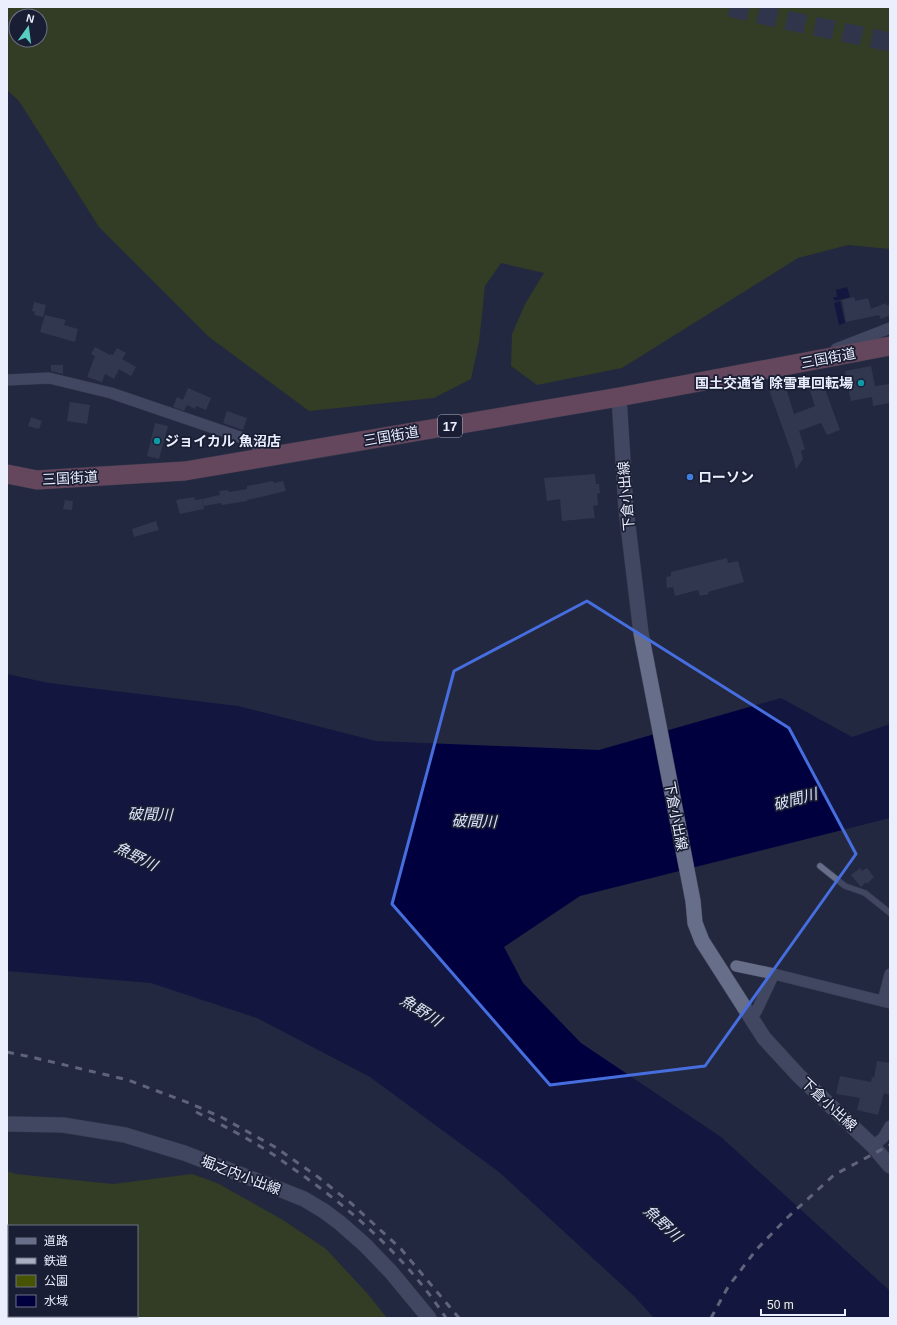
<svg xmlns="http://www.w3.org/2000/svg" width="897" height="1325" font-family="Helvetica,'Noto Sans JP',sans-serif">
  <rect width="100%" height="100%" fill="#23283f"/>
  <g fill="#475403" fill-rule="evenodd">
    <path d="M7,7H890V249L848,245L798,258L622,368L537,385L511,366L512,334L525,304L544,273L501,263L485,286L479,342L471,379L434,398L309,411L209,337L99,227L19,101L7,90ZM16,16H40V40H16Z"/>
    <path d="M7,1171L16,1174L113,1184L192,1174L217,1183L283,1220L326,1249L367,1293L387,1318H7ZM9,1226H137V1316H9Z"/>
  </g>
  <g fill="#00003f">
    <polygon points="847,287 850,297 835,301 833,297 837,297 836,290"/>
    <polygon points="840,301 845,323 839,325 834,303"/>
    <polygon points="7,674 49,683 238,706 376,741 599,750 781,698 852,737 890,724 890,818 580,896 504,947 523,983 581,1043 721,1137 890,1291 890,1318 654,1318 634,1296 499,1172 370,1077 257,1018 151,983 7,971"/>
  </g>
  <g fill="#434962">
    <polygon points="854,297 855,301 868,298 871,309 886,303 887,306 890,304 890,315 881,319 879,315 846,322 842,300"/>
    <polygon points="34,302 46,305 43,317 34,315 35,312 32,311"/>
    <polygon points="45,315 66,320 64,325 78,329 75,342 40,332"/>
    <polygon points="95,347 110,355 111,354 113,355 117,348 126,353 122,359 136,367 131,376 119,369 114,379 105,374 102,382 87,377 95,356 91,354"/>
    <polygon points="51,365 63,365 63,374 51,371"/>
    <polygon points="871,366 875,386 890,384 890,403 873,406 872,397 851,401 845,371"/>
    <polygon points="822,381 840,430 827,435 821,423 799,431 805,449 801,451 803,459 796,469 792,454 769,390 785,385 794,414 815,406 808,385"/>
    <polygon points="188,388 211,398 206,410 196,406 195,409 187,405 184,411 173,407 177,397 183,400"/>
    <polygon points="70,402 90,405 87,424 67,421"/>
    <polygon points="227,411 247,418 243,430 223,423"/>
    <polygon points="31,417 42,421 39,429 28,426"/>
    <polygon points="155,423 168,426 159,459 147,456"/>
    <polygon points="595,474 596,484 599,484 600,493 597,494 598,505 593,506 595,518 562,521 560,499 547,501 544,478"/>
    <polygon points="273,481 274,483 283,481 286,491 247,500 247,501 222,505 221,503 204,506 202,499 220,495 219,491 228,490 229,492 247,489 247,486"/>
    <polygon points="194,497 195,500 202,499 204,509 180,514 176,500"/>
    <polygon points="65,500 73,501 72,510 63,509"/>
    <polygon points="156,521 159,530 134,537 132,529"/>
    <polygon points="727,558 728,563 738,561 744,582 708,592 709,594 700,596 698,590 675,596 673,587 667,588 666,577 671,576 671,572"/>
    <polygon points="860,868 862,871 867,868 874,877 867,884 866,882 861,887 851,875"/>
    <polygon points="877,1061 890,1063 890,1095 884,1093 878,1115 857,1110 860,1098 836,1094 840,1076 871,1082 872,1077 874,1078"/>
  </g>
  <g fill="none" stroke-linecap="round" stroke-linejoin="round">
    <polyline stroke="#41465c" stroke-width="19" stroke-dasharray="19 10" stroke-linecap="butt" points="730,7 776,18 890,42"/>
    <defs>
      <polyline id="lane" points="820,866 845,886 865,893 890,913"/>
      <g id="street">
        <polyline points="836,349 890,328"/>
        <polyline points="7,380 49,378 111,393 240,437 276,455"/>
        <polyline points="736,966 774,974 890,1003"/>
        <polyline points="883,1001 890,974"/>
        <polyline points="750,1016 756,1012 774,974"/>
        <polyline points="873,1146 883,1138 890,1126"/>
      </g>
      <g id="secondary">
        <polyline points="619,397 626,509 641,633 693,901 695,923 702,941 764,1038 799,1076 873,1146 890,1166"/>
        <polyline points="7,1124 63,1125 125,1135 184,1153 279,1189 304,1199 324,1211 340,1223 365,1245 391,1272 429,1318"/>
      </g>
      <polyline id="highway" points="7,474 37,480 185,471 619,397 890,346"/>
    </defs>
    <use href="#lane" stroke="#414559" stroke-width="7"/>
    <use href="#street" stroke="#414559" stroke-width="12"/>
    <use href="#secondary" stroke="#414559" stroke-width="16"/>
    <use href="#highway" stroke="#414559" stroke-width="20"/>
    <use href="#lane" stroke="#676e89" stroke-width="5.5"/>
    <use href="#street" stroke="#676e89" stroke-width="11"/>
    <use href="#secondary" stroke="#676e89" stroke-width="15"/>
    <use href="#highway" stroke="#b46c81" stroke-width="19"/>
    <g stroke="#aaaec0" stroke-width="3" stroke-dasharray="7 7" stroke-linecap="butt">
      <polyline points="7,1052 31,1057 128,1080 189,1103 223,1118 275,1147 318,1177 352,1204 401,1249 459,1318"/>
      <path d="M196,1112C219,1123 241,1135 263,1148C275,1155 286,1164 298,1172C355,1212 408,1260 446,1318"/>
      <polyline points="711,1318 728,1287 756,1250 788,1217 834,1175 890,1145"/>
    </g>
  </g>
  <path d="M0 0H897V1325H0ZM587,601L789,728L856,854L705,1066L550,1085L392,904L454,671Z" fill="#23283f" fill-opacity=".55" fill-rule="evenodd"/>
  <path fill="none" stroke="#466edf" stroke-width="3" stroke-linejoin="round" d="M587,601L789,728L856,854L705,1066L550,1085L392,904L454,671Z"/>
  <g fill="#0f9aa8" stroke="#1a1e34" stroke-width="1.5">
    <circle cx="861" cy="383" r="4"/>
    <circle cx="157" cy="441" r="4"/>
  </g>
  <circle fill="#3f7fe0" stroke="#1a1e34" stroke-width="1.5" cx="690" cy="477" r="4"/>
  <g text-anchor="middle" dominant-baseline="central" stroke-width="3.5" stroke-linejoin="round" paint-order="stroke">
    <rect fill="#1a1e34" stroke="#acb0c1" stroke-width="1" x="438" y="415" width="24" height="22" rx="3"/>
    <g font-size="13" font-weight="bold" fill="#eaeefd">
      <text x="450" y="426">17</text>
    </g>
    <g font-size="14" fill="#eaeefd" stroke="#1a1e34">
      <text transform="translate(828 358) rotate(-11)">三国街道</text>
      <text transform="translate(391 436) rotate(-10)">三国街道</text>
      <text transform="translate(70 478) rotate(-3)">三国街道</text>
      <text transform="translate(626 496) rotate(-95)">下倉小出線</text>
      <text transform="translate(676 816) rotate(79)">下倉小出線</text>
      <text transform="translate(829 1104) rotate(43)">下倉小出線</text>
      <text transform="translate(241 1175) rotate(21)">堀之内小出線</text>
    </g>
    <g font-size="14" font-weight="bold" fill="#eaeefd" stroke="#1a1e34" text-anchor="start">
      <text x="853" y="383" text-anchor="end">国土交通省 除雪車回転場</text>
      <text x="165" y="441">ジョイカル 魚沼店</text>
      <text x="698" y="477">ローソン</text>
    </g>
    <g font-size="15" font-style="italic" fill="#dae4f7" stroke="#1a1e34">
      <text transform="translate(795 799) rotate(-15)">破間川</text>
      <text transform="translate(150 814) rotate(1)">破間川</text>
      <text transform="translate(474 821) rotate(1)">破間川</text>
      <text transform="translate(136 856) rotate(27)">魚野川</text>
      <text transform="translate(421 1010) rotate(32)">魚野川</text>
      <text transform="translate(663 1223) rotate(43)">魚野川</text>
    </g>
  </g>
  <rect width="897" height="1325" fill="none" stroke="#eaeefd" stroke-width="16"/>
  <rect x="8" y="1225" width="130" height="92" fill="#1a1e34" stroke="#6d7184"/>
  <rect x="16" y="1238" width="20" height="6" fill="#676e89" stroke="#6d7184"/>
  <text x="44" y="1245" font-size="12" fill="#eaeefd">道路</text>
  <rect x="16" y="1258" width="20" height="6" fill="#aaaec0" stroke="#6d7184"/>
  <text x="44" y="1265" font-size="12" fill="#eaeefd">鉄道</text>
  <rect x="16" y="1275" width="20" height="12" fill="#475403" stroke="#6d7184"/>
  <text x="44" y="1285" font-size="12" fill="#eaeefd">公園</text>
  <rect x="16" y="1295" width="20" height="12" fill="#00003f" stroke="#6d7184"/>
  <text x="44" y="1305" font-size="12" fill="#eaeefd">水域</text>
  <g transform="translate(28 28) rotate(14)"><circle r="19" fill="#1a1e34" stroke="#6d7184"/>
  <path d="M0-3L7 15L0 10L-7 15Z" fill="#57cec1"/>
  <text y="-6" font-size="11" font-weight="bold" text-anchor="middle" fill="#eaeefd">N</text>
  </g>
  <path d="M761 1309v6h84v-6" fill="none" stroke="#eaeefd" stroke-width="2"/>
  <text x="767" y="1309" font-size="12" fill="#eaeefd" stroke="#1a1e34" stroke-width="3" paint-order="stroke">50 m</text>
</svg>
